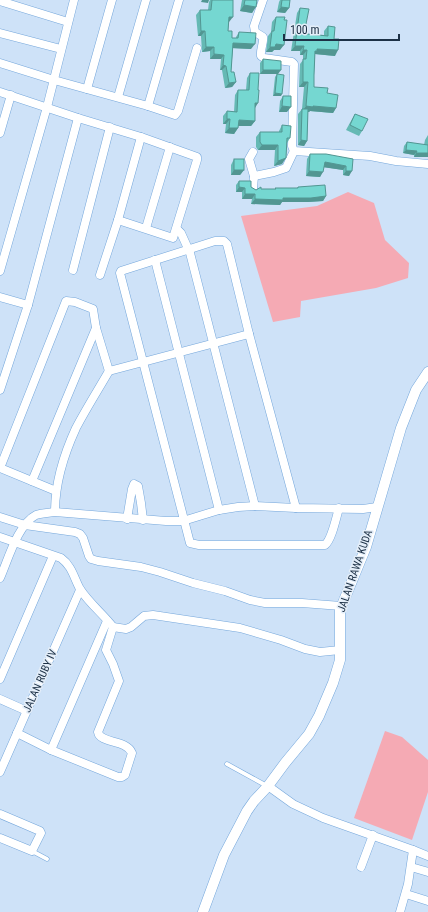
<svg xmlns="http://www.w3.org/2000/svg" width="428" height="912" font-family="'Roboto Condensed',sans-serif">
  <rect width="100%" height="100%" fill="#cee2f8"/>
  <g fill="#f5aab4">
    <polygon points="348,192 374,203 385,240 409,263 408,278 376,288 301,301 300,317 273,322 241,216 317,206"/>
    <polygon points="385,731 402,737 428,760 428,792 412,840 354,818"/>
  </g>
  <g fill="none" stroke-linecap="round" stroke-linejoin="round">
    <defs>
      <g id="service">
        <polyline points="227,764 267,786"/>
        <polyline points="32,851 47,859"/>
      </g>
      <g id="minor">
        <path d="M263,0L254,26L255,32L263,37C264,43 260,49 261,56L264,58L292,62L294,64L292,146L294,151L370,156L396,161L428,164"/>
        <polyline points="0,1 68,22"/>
        <polyline points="0,33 61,49"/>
        <polyline points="0,63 54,80 148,106 175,115 178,111 197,48"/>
        <polyline points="87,89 112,0"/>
        <polyline points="0,92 78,118 141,137 197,157 197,160 173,238 118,220"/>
        <polyline points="118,97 146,0"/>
        <polyline points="148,106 179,0"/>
        <polyline points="0,133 11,95"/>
        <polyline points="253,152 249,159 254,176 253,189"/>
        <polyline points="254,176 274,172 286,168 294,151"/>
        <polyline points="146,228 170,147"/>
        <polyline points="177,229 181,233 190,253 255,506"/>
        <polyline points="155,260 219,510"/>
        <polyline points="73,270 110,127"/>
        <polyline points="0,271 47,107 74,0"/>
        <polyline points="100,275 118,220 141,137"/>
        <polyline points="0,297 28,305"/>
        <polyline points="0,390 28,305 78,118"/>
        <polyline points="32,481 96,328"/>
        <polyline points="56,491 0,468 66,301 75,302 93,309 96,328 109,371"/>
        <path d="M296,508L249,334L227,244L224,241H215L121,271L120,273L190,543L199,545H325C332,539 336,518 339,508"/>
        <path d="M55,512C55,484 64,454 76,428C86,409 98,390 109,371L249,334"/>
        <polyline points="0,517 25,525 75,532 80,534 83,538 89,556 91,559 98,561 141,567 160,572 193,583 225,591 250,600 265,603 302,603 341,606"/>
        <polyline points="127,519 132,489 134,484 138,486 141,503 143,520"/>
        <path d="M0,537L61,558C72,566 74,578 80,589C89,603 103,614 113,627L106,650L113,664L119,681L98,732C100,744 126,739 132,753L125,775L122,777H118L51,750L17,733"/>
        <path d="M0,578C8,560 18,524 36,515C42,513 48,513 55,512L166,521H183L219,510L238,507L255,506L296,508L363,509L377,507"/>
        <polyline points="113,627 126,629 131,627 144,616 153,615 240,628 281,640 305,649 320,652 340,650"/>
        <polyline points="0,679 53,556"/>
        <polyline points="0,699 27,711"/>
        <polyline points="51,750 107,621"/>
        <polyline points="0,772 80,590"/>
        <polyline points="268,786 293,804 323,818 413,850 408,884 400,912"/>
        <polyline points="0,814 40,831 41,833 32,851 0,838"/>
        <polyline points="413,850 428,856"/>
        <polyline points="361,867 373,835"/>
        <polyline points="411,867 428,872"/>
        <polyline points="406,894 428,901"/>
      </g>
      <polyline id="tertiary" points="203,912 224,855 247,811 254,801 268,786 285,763 309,734 319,716 333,683 340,660 340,610 366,547 401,428 416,390 428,372"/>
    </defs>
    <use href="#service" stroke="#75a7db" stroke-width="5"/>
    <use href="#minor" stroke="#75a7db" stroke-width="9"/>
    <use href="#tertiary" stroke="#75a7db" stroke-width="11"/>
    <use href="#service" stroke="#fff" stroke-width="4"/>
    <use href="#minor" stroke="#fff" stroke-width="8"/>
    <use href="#tertiary" stroke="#fff" stroke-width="10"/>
  </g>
  <g fill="#65b9b4">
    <polygon points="210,0 228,0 229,22 228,31 232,38 236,38 236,37 239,32 251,49 233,48 231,72 236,82 232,87 225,88 222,70 220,70 221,59 210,59 210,51 202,52 201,36 198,36 196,15 200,10 208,10 209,2"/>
    <polygon points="242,0 257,0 252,13 240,11"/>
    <polygon points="280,0 290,0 289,8 285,13 277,12 279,2"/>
    <polygon points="300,8 306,24 307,34 324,35 324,31 328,26 334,39 335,56 315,54 314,75 314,87 327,93 336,108 333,113 310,111 309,112 308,112 307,141 304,146 298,145 298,114 302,109 304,87 299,87 300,64 303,60 303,55 300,55 300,51 291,51 297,13"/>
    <polygon points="276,17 280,50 274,50 272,52 266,52 268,36 271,32 272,22"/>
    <polygon points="263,59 278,74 281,96 273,96 275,77 277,74 260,74 260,63"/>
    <polygon points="250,73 255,107 255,121 251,126 238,126 238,128 234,134 225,133 226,124 223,124 223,116 227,111 234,112 235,95 238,90 246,90 247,78"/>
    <polygon points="283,96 287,112 279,112 280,101"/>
    <polygon points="355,114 362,131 359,136 346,130 352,119"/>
    <polygon points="282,125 290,138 287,143 282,164 274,166 275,150 258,150 256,147 256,137 260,132 279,132 279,131"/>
    <polygon points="428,135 428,157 414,157 414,155 403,153 404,146 407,142 424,145 425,140"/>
    <polygon points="310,154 353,159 349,176 343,175 343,170 324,167 320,177 306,176 307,159"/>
    <polygon points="234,159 244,170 240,175 231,175 231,165"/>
    <polygon points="239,181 256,190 261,189 275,189 275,188 297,188 298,187 326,196 323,201 308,202 282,202 280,205 251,204 252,199 242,199 242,192 236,192 236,185"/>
  </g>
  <g fill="#529692">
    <polygon points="202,0 209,0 208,3 201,2"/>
    <polygon points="244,5 256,7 252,13 240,11"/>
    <polygon points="281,7 289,8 285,13 277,12"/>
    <polygon points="229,17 233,17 229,22 225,22"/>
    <polygon points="201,31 205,31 201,36 198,36"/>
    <polygon points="233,43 255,44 251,49 230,48"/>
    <polygon points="276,44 284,45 280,50 274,50 272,52 266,52 270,47"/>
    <polygon points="295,46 304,46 300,51 291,51"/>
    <polygon points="206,47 214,47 210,51 202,52"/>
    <polygon points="317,49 338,50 335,56 315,54 315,51"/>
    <polygon points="303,50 307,50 303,55 300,55"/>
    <polygon points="214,54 224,55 221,59 210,59"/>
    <polygon points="223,65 226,66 222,70 220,70"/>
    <polygon points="263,70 281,70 278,74 260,74"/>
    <polygon points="236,82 232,87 225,88 229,83"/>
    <polygon points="303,82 308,82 304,87 299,87"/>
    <polygon points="275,93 282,94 281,96 273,96"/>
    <polygon points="255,103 258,103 255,108"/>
    <polygon points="282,106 291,107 287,112 279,112"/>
    <polygon points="306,106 313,106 336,108 333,113 310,111 309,112 302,112"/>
    <polygon points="227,119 230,119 226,124 223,124"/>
    <polygon points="239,120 255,121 251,126 235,126"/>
    <polygon points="229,128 238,128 234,134 225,133"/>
    <polygon points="301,140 307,141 304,146 298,145"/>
    <polygon points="262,145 278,145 275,150 258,150"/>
    <polygon points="406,150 417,151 414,155 403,153"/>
    <polygon points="416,153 428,153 428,157 414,157"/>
    <polygon points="286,158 282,164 274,166 278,161"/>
    <polygon points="325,162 346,166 343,170 322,167"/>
    <polygon points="234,170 244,170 240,175 231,175"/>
    <polygon points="309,171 323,172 320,177 306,176"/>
    <polygon points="346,171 352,171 349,176 343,175"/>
    <polygon points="239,187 245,188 242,192 236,192"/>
    <polygon points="245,194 255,194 252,199 242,199"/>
    <polygon points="326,196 323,201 308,202 282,202 280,205 251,204 255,199"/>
  </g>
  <g fill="#75d7d1" stroke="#529692">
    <polygon points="212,0 233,0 233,17 229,17 228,31 232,31 232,38 238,38 239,32 256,33 255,44 233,43 231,72 234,72 236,82 229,83 226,66 223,65 224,55 214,54 214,47 206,47 205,31 201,31 200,10 211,10"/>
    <polygon points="245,0 257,0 256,7 244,5"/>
    <polygon points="282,0 290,0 289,8 281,7"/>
    <polygon points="300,8 309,9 306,24 307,34 328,36 328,26 335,27 334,39 339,39 338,50 317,49 317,51 315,51 314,75 314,87 328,88 327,93 338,95 336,108 313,106 313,107 306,106 308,82 303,82 303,59 306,59 307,50 303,50 304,46 295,46"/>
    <polygon points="276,17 285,17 284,20 287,20 284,45 276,44 275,47 270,47 272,31 274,31"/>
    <polygon points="263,59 281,61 281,70 263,70"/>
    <polygon points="250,73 259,73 258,90 259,90 258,103 255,103 255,121 239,120 238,128 229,128 230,119 227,119 227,111 237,112 238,90 249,90"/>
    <polygon points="277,74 284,75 282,94 275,93"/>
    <polygon points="283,96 291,96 291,107 282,106"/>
    <polygon points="302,109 308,109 307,141 301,140"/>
    <polygon points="355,114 368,119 362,131 350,125"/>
    <polygon points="282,125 291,126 290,138 287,138 286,158 278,161 278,145 262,145 260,142 260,132 282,132"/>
    <polygon points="407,142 428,145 428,153 416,153 417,151 406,150"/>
    <polygon points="310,154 326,154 353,159 352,171 346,171 346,166 325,162 323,172 309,171"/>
    <rect x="234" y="159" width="10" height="11"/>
    <polygon points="239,181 251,181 251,187 256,190 261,187 261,189 276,189 275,188 298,188 298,187 325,185 326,196 311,198 283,198 283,200 255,199 255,194 245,194 245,188 239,187"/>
  </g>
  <g text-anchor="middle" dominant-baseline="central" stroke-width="3" stroke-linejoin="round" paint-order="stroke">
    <g font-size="11" fill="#1d3146" stroke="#e4eef9">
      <text transform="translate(355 571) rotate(-71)">JALAN RAWA KUDA</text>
      <text transform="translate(40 681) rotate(-66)">JALAN RUBY IV</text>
    </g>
  </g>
  <path d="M284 34v6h115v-6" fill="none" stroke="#1d3146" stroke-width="2"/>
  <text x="290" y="34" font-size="12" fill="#1d3146" stroke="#e4eef9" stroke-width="3" paint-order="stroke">100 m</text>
</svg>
